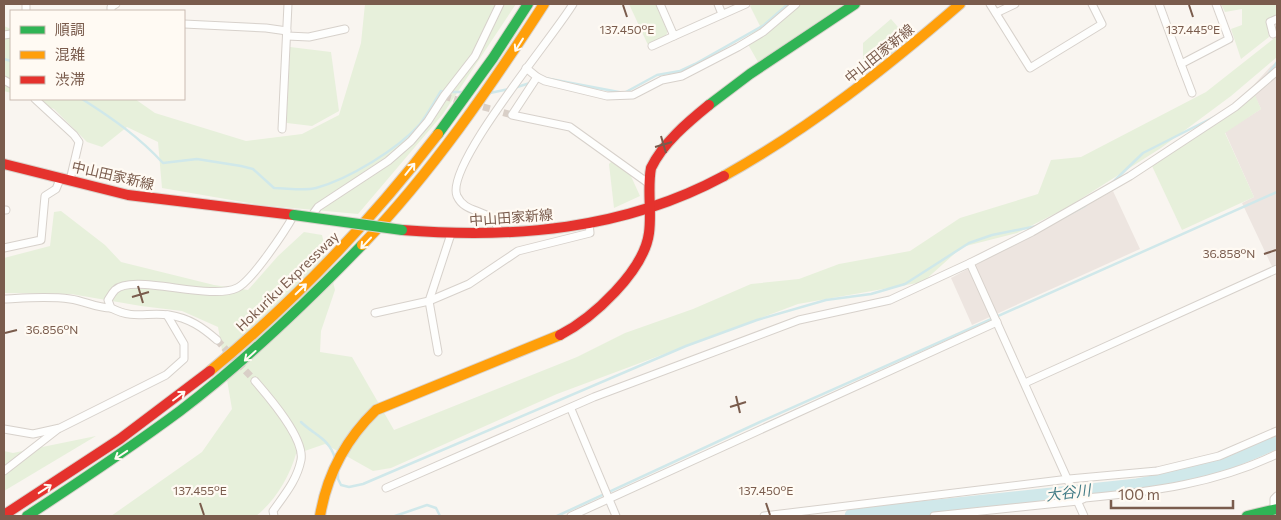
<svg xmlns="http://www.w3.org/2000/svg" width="1281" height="520" font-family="Commissioner,'Noto Sans JP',sans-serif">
  <rect width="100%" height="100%" fill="#f9f5f0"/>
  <g fill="#ede5e0">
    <polygon points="1277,62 1277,274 1276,275 1242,203 1254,197 1225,132 1261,109 1251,88 1271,66"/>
    <polygon points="1113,191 1140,249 972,325 951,278"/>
  </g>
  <g fill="#e7f0db">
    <polygon points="365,4 516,4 443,114 358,214 260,205 162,188 158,142 127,127 102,147 87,142 54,109 28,99 135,99 155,113 246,141 302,134 339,115 361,43"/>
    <polygon points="629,4 656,4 668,30 666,36 648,45"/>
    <polygon points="753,4 844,4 758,62 745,39 760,26 750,6"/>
    <polygon points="1221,4 1277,4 1277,15 1266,21 1269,37 1241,59 1231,29 1242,25 1242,9 1225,12"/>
    <polygon points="891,19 909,40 876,67 863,65 863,43"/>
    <polygon points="4,26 11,29 11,93 4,91"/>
    <path d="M1277,36V57L1231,96L1161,148L1068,207L1017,233L962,247L923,282L798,304L557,394L391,468L373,471L325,444L296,454C289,478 275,501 256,516H111L202,452L232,409L218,327L182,311L141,306L71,294L4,293V258L50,246L54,212L61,211L105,245L121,262L214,285L248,290L278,256L304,232L322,235L335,290L321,331L320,352L352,357L394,430L577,357L625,333L693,309L751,284L799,279L839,264L910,251L960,218L1038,194L1051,160L1081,157L1206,92Z"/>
    <polygon points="290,47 331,52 339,111 312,126 287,123 286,119"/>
    <polygon points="1255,95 1261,109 1225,133 1254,197 1182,230 1152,166"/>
    <polygon points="613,160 630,174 640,196 614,208 609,164"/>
    <polygon points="96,436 4,491 4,451 13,453"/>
  </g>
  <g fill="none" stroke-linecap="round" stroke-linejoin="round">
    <g stroke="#d0e8ea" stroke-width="2.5">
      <polyline points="4,59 11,61"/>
      <polyline points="1267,76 1277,62"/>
      <polyline points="545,78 624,93 657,75 680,71 695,64 764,25 788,4"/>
      <polyline points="514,88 530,83"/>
      <polyline points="450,92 465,92"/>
      <polyline points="490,93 509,89"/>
      <path d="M82,99C112,118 139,137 163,163L197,159L241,166L253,169L274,188C287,188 304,191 316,188C349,179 398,149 420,124C428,114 434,102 441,91L445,92"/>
      <polyline points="1112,183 1143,153 1218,115"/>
      <polyline points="1057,221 1085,206"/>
      <path d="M301,422C314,435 329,438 335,458"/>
      <polyline points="338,468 338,479 341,485 349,487 363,484 686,346 757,320 826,300 871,294 905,284 969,243 992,235 1037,226"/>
      <polyline points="395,516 427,505 436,508 440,516"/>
      <polyline points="557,516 760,422 1277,192"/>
    </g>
    <path stroke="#d0e8ea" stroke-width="15" d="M852,516L1137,486C1190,477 1229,463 1277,441"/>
    <g stroke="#d9cfc7" stroke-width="7" stroke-dasharray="7 3.5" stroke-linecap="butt">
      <polyline points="444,96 463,102"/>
      <polyline points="473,104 512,115"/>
      <polyline points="217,340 255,381"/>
    </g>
    <defs>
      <g id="street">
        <polyline points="26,4 26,11"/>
        <polyline points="660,4 674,36 746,4"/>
        <polyline points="718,4 722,14"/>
        <polyline points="990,4 1030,68 1102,24 1092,4"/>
        <polyline points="1159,4 1181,64 1229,39 1216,4"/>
        <polyline points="111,11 111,7 116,4"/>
        <polyline points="996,13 1015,4"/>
        <polyline points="184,24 266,28 287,31"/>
        <polyline points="1273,34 1270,22 1277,19"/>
        <polyline points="4,35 11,34"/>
        <polyline points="287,36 309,37 345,29"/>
        <polyline points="652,46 674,36"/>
        <polyline points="1181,64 1192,93"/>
        <polyline points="526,68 537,77 512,115 570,127 648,183"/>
        <polyline points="537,77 545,81 607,96 633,95 662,80 682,76 738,47 763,32 796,4"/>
        <polyline points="4,80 11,84"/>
        <polyline points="35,99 74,135 79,142 70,180"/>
        <polyline points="282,129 288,4"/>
        <polyline points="4,210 6,210"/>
        <polyline points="310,218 318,207 388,161 411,141 428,121 444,96 475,56 500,4"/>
        <path d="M501,233C498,229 495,221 491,218C479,209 464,211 457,196C444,166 555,35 573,4"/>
        <polyline points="4,248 41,240 45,196 56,189 61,177"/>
        <polyline points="970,263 1084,516"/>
        <path d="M4,299C26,298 48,296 70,299C85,301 96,308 111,308"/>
        <polyline points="375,313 429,301 469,284 518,251 590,233 589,222"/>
        <path d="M217,340C202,327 189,318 169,315C145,312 135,320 111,308L108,300C110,297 112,293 115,290C133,273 209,301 237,288C252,281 285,231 294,215"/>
        <polyline points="438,352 429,301 451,234"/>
        <path d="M255,381C268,396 305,438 301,460C297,480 285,494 273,511L274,516"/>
        <polyline points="1025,383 1277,269"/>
        <polyline points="571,409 616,516"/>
        <polyline points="4,429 33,434 60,428 166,375 184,359 184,344 167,315"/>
        <polyline points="4,471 58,429"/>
        <polyline points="386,488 594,397 799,320 890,300 970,263 1032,232 1130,176 1235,107 1277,71"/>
        <polyline points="1274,509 1274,499 1277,496"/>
        <polyline points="571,516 997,322"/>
        <polyline points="764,516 1069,479 1157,471 1219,456 1277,431"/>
        <path d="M934,516L1078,501L1085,498C1151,492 1218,483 1277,454"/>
      </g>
      <g id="fast">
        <polyline points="709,105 750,74 855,4"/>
        <polyline points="438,134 493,58 528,4"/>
        <path d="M27,516C79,482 130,448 180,411C246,361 305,304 362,245"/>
        <polyline points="1247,516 1277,509"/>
      </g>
      <g id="slow">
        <path d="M724,176C810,128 886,68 960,4"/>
        <path d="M362,245C432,172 489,89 544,4"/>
        <path d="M210,371C295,301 371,221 438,134"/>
        <path d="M320,516C327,474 345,440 376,410L560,335"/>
      </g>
      <g id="jam">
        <polyline points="4,164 128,195 294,215"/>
        <path d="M402,230C513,239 624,230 724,176"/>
        <path d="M560,335C593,318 644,271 649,233C652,211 647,189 651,168C663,143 688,122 709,105"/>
        <polyline points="4,515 120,439 210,371"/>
      </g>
    </defs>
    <use href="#street" stroke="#d7d1cb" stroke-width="9"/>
    <use href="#fast" stroke="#d9d2cb" stroke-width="12"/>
    <use href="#slow" stroke="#d9d2cb" stroke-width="12"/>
    <use href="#jam" stroke="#d9d2cb" stroke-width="12"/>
    <use href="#street" stroke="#fefefd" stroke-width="7"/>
    <use href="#fast" stroke="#30b455" stroke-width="10"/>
    <use href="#slow" stroke="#ff9f0a" stroke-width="10"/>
    <use href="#jam" stroke="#e5322d" stroke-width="10"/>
    <defs>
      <polyline id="fast-bridge" points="294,215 402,230"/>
    </defs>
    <use href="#fast-bridge" stroke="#d9d2cb" stroke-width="12" stroke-linecap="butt"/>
    <use href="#fast-bridge" stroke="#30b455" stroke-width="10"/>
  </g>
  <defs><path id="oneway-shaft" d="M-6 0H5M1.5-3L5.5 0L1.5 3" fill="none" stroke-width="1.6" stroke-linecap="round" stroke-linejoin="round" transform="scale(1.25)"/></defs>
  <g stroke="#fffaf3">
    <use href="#oneway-shaft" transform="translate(519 45) rotate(122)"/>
    <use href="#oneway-shaft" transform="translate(410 169) rotate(-51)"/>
    <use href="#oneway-shaft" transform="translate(366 243) rotate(133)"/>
    <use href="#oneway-shaft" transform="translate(301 289) rotate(-44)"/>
    <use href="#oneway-shaft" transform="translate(250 356) rotate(138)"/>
    <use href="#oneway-shaft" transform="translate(179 396) rotate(-37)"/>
    <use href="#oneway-shaft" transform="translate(121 455) rotate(146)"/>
    <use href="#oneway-shaft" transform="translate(45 489) rotate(-33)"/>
  </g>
  <path fill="none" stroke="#7a5c4d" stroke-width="2" d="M623,5L627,17M1189,5L1193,17M661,136L666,153M655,147L672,142M1264,254L1276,250M138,286L143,303M132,297L149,292M5,333L17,330M736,396L740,413M730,407L746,402M200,503L204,515M766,503L770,515"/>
  <g text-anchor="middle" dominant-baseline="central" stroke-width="4.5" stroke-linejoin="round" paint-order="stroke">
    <g font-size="14" fill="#7a5c4d" stroke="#fffaf3">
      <text transform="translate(879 53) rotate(-39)">中山田家新線</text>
      <text transform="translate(113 175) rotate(13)">中山田家新線</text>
      <text transform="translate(511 217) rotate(-4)">中山田家新線</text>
      <text transform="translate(287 281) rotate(-44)">Hokuriku Expressway</text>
    </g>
    <g font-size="15" font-style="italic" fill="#437c86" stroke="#fffaf3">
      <text transform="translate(1068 492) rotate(-7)">大谷川</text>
    </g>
  </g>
  <g font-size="12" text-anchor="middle" fill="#7a5c4d" stroke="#fffaf3" stroke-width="4.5" stroke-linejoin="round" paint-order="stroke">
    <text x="627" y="34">137.450°E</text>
    <text x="1193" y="34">137.445°E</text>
    <text x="1229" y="258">36.858°N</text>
    <text x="52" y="334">36.856°N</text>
    <text x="200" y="495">137.455°E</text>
    <text x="766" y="495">137.450°E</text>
  </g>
  <rect width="1281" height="520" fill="none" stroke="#7a5c4d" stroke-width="10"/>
  <rect x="10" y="10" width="175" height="90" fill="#fffaf3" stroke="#cabbb1"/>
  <rect x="20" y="26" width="25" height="8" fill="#30b455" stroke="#cabbb1"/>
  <text x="55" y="35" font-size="15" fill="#7a5c4d">順調</text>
  <rect x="20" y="51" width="25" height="8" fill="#ff9f0a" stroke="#cabbb1"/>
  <text x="55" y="60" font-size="15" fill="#7a5c4d">混雑</text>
  <rect x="20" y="76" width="25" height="8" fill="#e5322d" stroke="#cabbb1"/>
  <text x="55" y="85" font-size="15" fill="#7a5c4d">渋滞</text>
  <path d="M1111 500v8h122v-8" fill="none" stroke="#7a5c4d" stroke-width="2.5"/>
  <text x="1118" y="500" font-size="15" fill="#7a5c4d" stroke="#fffaf3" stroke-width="4" paint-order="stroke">100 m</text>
</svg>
